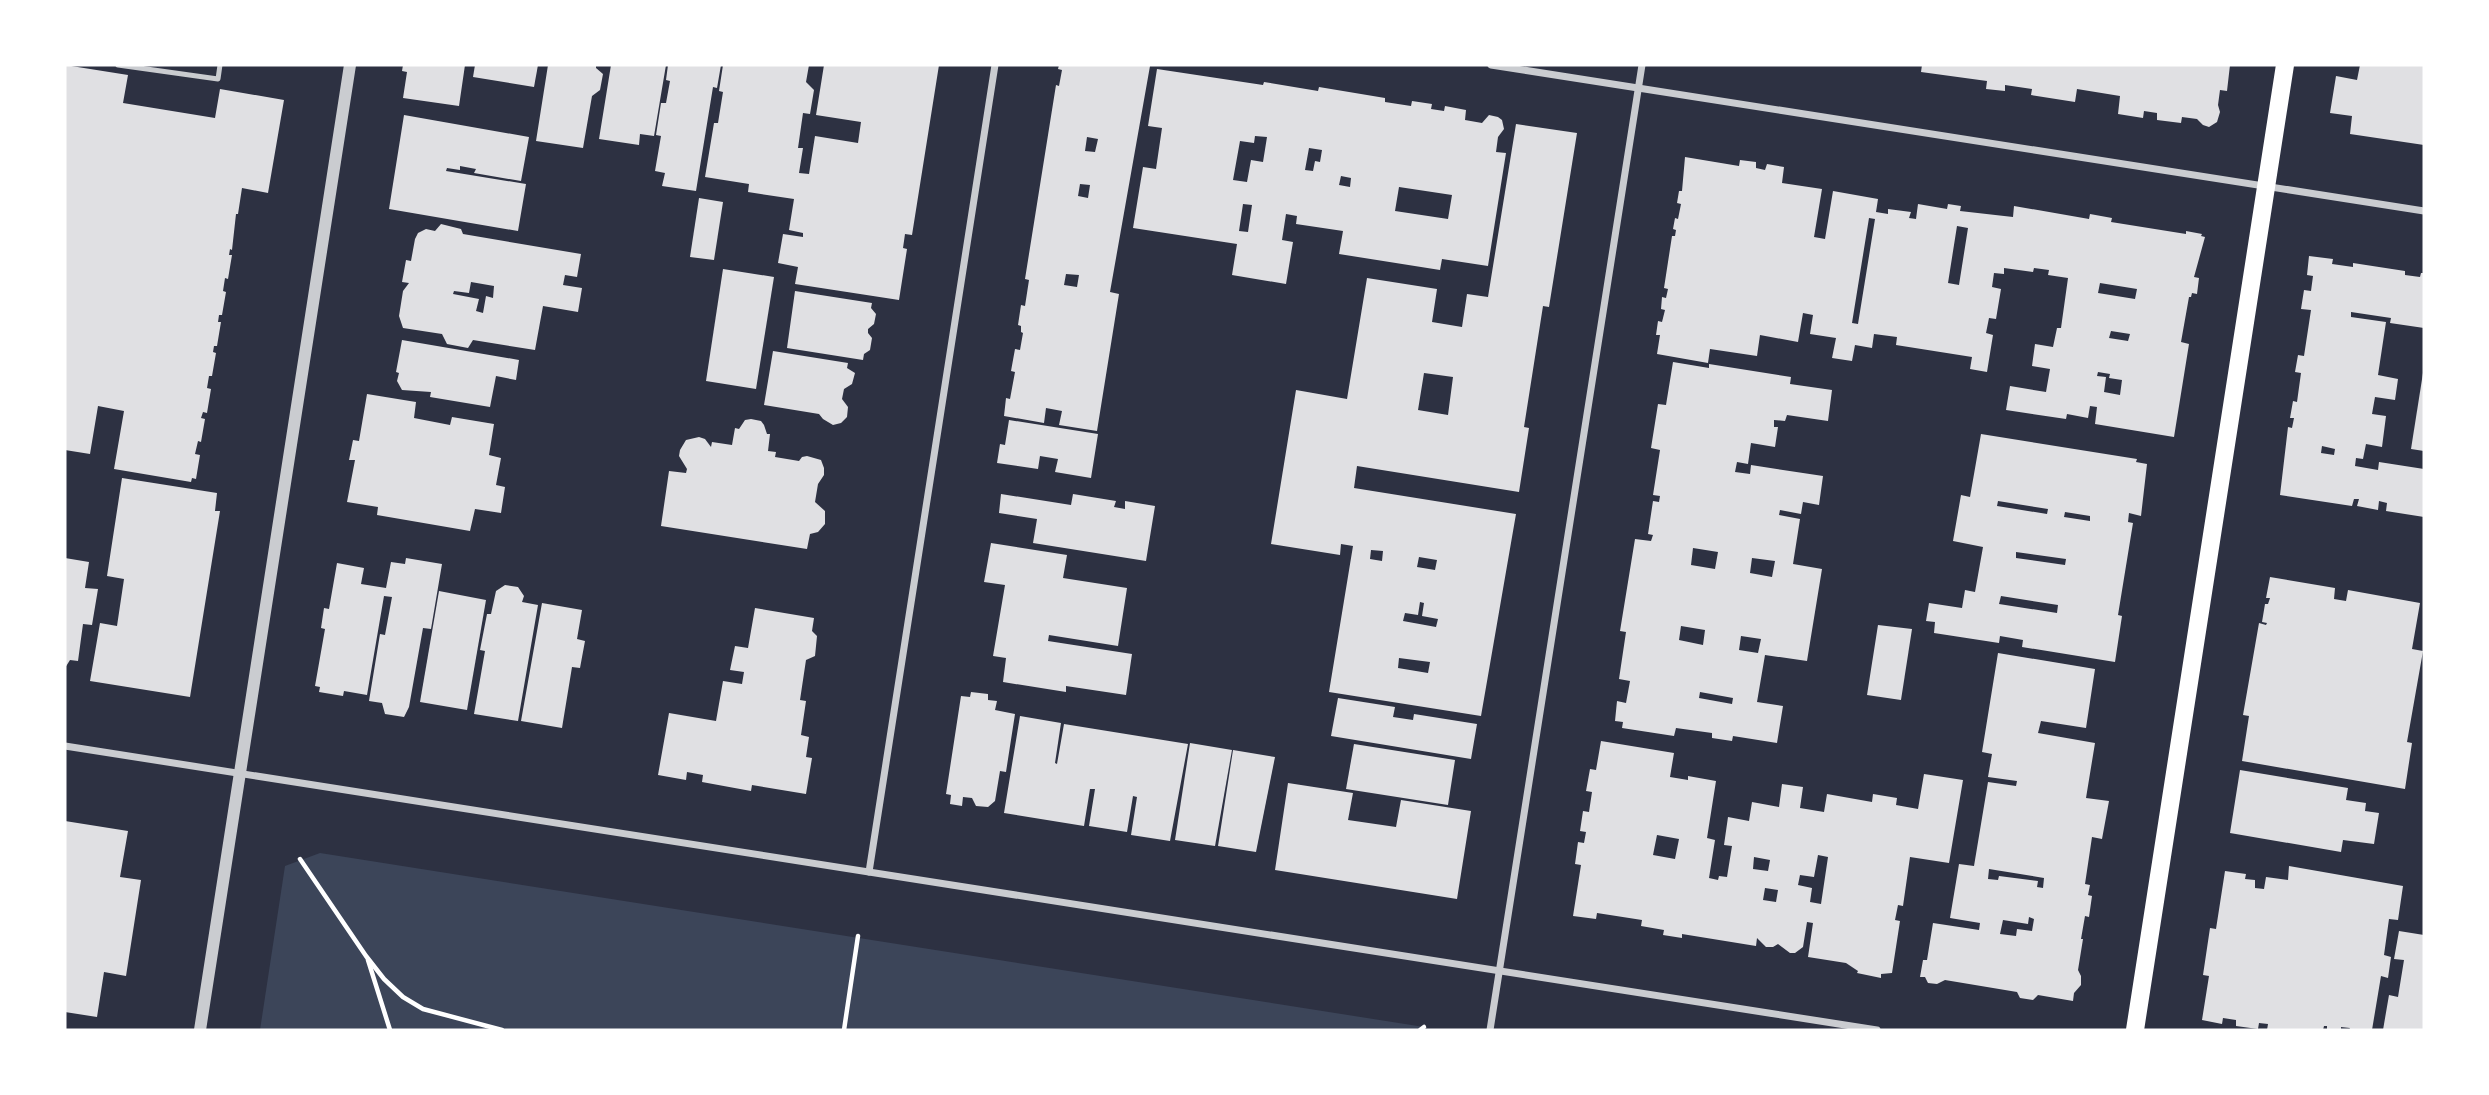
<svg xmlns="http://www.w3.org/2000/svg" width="2489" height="1095" font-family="Inter,sans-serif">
  <rect width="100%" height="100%" fill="#2d3142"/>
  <polygon fill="#3c4559" points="320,853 1424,1027 1423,1030 260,1030 285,866"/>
  <g fill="#e0e0e3" fill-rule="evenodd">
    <polygon points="65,65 128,75 123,103 215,118 220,89 284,100 268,193 242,188 238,214 236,214 232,250 230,249 229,255 232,255 228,279 225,278 223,291 226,292 222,315 219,315 218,322 221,322 217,346 214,346 213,352 216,353 212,376 209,376 207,388 211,389 207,413 203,412 201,418 205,419 201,442 198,441 195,454 200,455 196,479 192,478 191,482 114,469 124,411 98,406 90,454 65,450"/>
    <polygon points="403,65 465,65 459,106 403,98 407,72 402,71"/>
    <polygon points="475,65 538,65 534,87 473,77"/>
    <polygon points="548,65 596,65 596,68 603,74 600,90 592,96 583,148 536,141"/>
    <polygon points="611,65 666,65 654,136 640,134 639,145 599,139"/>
    <polygon points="668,65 721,65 717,88 713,87 696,191 662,186 665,173 655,171 661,136 656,135 661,103 666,103 670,81 666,80"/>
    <polygon points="723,65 809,65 806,82 814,90 810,114 803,113 798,148 803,148 799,173 809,174 815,136 858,143 861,122 816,115 824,65 939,65 912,235 905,234 903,248 907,249 899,300 795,284 798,267 778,263 783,234 803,237 803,233 789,230 794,199 748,192 749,184 705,177 714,123 718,123 723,92 719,91"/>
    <path d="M1059,65L1150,66L1110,292L1119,294L1097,431L1059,425L1062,411L1046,408L1044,423L1004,416L1006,398L1010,399L1015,372L1011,371L1015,349L1020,350L1023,333L1021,332V326L1018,325L1021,305L1025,306L1029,280L1025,279L1056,85L1059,86L1062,70L1058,69ZM1087,137L1098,139L1095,152L1085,151ZM1080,184L1090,185L1088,198L1078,196ZM1066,274L1079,275L1077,287L1064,285Z"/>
    <polygon points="1922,65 2230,65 2227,91 2220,90 2218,105 2220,112 2217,122 2209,127 2203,125 2197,119 2182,117 2181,123 2157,120 2157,113 2144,111 2143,118 2118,114 2120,96 2077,89 2075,102 2031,95 2032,89 2005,85 2005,91 1986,89 1987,81 1921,72"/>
    <polygon points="2360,65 2424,65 2424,145 2350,134 2352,116 2330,113 2336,76 2357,80"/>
    <path d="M1157,69L1263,85L1264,82L1318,91L1319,87L1385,98V102L1411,106L1412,101L1432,104L1431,109L1444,111L1445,106L1466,110L1465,120L1482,123L1489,115L1498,117L1502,120L1504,129L1498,137L1496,152L1506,153L1488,266L1442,259L1440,270L1339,254L1343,231L1296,224L1297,216L1286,214L1282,240L1293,242L1286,284L1232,275L1237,244L1133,228L1143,167L1156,169L1162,128L1148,126ZM1255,136L1267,137L1263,162L1251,160L1247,182L1233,180L1240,141L1254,143ZM1309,148L1322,150L1320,162L1315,161L1313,171L1305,170ZM1341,176L1351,178L1350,187L1339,185ZM1399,187L1452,195L1448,219L1395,211ZM1243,204L1252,205L1248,232L1239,231Z"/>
    <polygon points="404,115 529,137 521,181 474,173 476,169 460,166 460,170 447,168 446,171 526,184 518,231 389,209"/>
    <path d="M1516,124L1577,133L1549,307L1543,306L1524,427L1529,428L1519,492L1357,466L1354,488L1516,514L1481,716L1329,692L1353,546L1341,544L1340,555L1271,544L1296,390L1347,399L1367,278L1437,289L1432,322L1462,327L1467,294L1488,297ZM1424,373L1453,377L1448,415L1418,410ZM1371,550L1383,551L1382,561L1370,559ZM1419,557L1437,560L1435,570L1417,567ZM1420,602L1424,603L1422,616L1438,619L1436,627L1403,621L1405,613L1418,615ZM1399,658L1430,662L1428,673L1398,668Z"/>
    <path d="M1685,157L1739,166L1740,160L1756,162V168L1765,170L1767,164L1784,167L1782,183L1822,189L1814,237L1825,239L1833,191L1878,199L1876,212L1888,214V209L1911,212L1909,218L1916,219L1918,204L1947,209L1948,204L1961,206L1960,211L2013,217L2014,206L2089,219L2090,214L2112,218L2111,222L2186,234V231L2202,234L2201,236L2205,237L2194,277L2199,278L2197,294L2192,293L2191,297H2189L2181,342L2189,344L2174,437L2095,424L2097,407L2090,406L2088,418L2067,414L2066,419L2006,410L2010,386L2046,392L2050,369L2032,366L2035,344L2053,347L2057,328H2061L2068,278L2048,275L2049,270L2034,268L2033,272L2004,268V274L1994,273L1992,287L2001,289L1996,319L1989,318L1986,333L1993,335L1987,372L1970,369L1972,357L1896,345L1897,337L1874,334L1872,348L1855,345L1852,361L1832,358L1836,338L1810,334L1813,315L1803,313L1798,342L1760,335L1757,356L1710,349L1708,363L1657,354L1660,335H1656L1658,321L1662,322L1665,310L1661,309L1662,297L1666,298L1668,289L1664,288L1672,236H1675L1676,230L1673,229L1675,218L1678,219L1681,204L1677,203L1679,191H1682ZM1869,218L1875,219L1858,324L1852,323ZM1957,226L1968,228L1959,285L1948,283ZM2100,283L2137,289L2135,299L2098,293ZM2111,331L2130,334L2128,341L2109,338ZM2098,372L2110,374L2109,378L2122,380L2120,395L2104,392L2106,377L2097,376Z"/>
    <polygon points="699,198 723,202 714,260 690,257"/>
    <path d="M441,224L461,229L463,234L581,254L577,277L565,275L563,285L582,288L578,312L543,306L535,350L473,340L468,348L447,344L442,334L403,328L399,316L403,291L409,283L402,282L406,260L411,261L415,239L418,233L426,229L435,231ZM471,282L494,286L493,298L486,296L483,313L476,311L479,299L453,294L454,291L469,293Z"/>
    <path d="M2309,256L2333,259L2332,264L2353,267V263L2405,271V275L2420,277L2421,273H2424V328L2390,323L2391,318L2351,312V317L2386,322L2378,375L2398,379L2395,400L2375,397L2372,414L2386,416L2382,447L2366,444L2363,459L2356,458L2355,466L2378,470L2379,462L2424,469V517L2386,511L2387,503L2379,501L2378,510L2357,506L2359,499H2354L2352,506L2280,495L2288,427L2292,428L2294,418H2290L2293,401L2297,402L2301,373L2295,372L2298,355L2304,356L2311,310L2301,309L2304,290L2311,291L2313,276L2307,275ZM2322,446L2335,449L2334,455L2321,453Z"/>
    <polygon points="723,269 774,277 756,389 706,381"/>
    <polygon points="795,291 872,303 871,308 876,314 874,324 868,329 868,333 872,338 870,350 864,354 863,360 787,348"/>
    <polygon points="402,340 519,360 516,380 496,376 490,407 430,397 431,392 402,390 397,381 399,373 396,372"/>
    <polygon points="773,351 848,363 847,368 855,373 852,384 844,389 842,399 848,407 847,417 841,423 833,425 823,419 819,414 764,405"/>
    <path d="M1673,362L1709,368V364L1791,377L1790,384L1832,390L1828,421L1787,415L1785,421L1774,420V427H1778L1775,447L1751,443L1748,464L1737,462L1735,472L1750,474L1751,465L1823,476L1819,505L1803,502L1801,514L1780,510L1779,515L1800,519L1793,564L1822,569L1807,661L1765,655L1757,702L1783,706L1777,743L1733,736L1732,741L1712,738V733L1676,728L1674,736L1622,728L1623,722L1615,721L1617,701L1626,703L1630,681L1619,679L1626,632L1620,631L1635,539L1651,541L1653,535L1648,534L1653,501L1659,502L1660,496L1653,495L1660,450L1651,448L1658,404L1666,405ZM1693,548L1718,552L1715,569L1691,565ZM1752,558L1775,561L1772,577L1750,573ZM1681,626L1705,630L1703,645L1679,640ZM1741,636L1761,639L1758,653L1739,650ZM1700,692L1733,698L1732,704L1699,698Z"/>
    <polygon points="2423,373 2424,373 2424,451 2411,449"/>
    <polygon points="367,394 416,402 414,418 450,425 452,417 494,424 489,455 501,458 496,485 505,487 501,513 475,509 470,531 377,515 378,507 347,502 355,460 349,460 353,440 359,441"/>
    <polygon points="751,419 761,421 764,425 767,434 770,434 768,451 776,452 775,457 799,461 802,457 807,456 821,460 824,468 824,475 818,484 815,502 825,511 825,524 818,532 810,534 807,549 661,526 669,471 686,473 687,469 679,456 680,450 686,440 699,437 705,439 711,447 712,442 732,445 735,428 739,429 745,420"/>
    <polygon points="1009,420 1098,434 1091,478 1055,472 1058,459 1040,456 1038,469 997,463 1000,444 1005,445"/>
    <path d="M1981,434L2137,459L2136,462L2147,464L2141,516L2129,513L2128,522L2133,523L2118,615L2122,616L2115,662L2022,647L2023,640L2000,636L1999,643L1934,633L1935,622L1926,621L1929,603L1962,608L1965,590L1975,592L1983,547L1953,541L1961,495L1970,497ZM1998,501L2048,509L2047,514L1997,506ZM2065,512L2090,516V521L2064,517ZM2016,552L2066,559L2065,565L2016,558ZM2001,596L2058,605L2057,613L1999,604Z"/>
    <polygon points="122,478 217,493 215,511 220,511 190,697 90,681 100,623 117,626 124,579 107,576"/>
    <polygon points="1001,494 1071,505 1073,494 1116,501 1114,507 1125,509 1125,501 1155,506 1146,561 1033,543 1037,519 999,513"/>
    <polygon points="991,543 1067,555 1063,578 1127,588 1118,646 1049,635 1048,641 1132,654 1126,695 1066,686 1066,692 1003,682 1006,658 993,656 1005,585 984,582"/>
    <polygon points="65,558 89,562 85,588 98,589 92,625 83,624 78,661 70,660 65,668"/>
    <polygon points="406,558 442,564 431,629 423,628 409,707 404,717 385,714 382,703 369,701 380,634 385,635 392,597 384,596 367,695 344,691 343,696 319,692 320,687 315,686 325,629 321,628 324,608 329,609 337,563 364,568 361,584 386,588 391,562 405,564"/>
    <polygon points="2270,577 2335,588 2334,599 2346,601 2348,590 2420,603 2412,649 2423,651 2407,742 2412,743 2405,789 2242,761 2249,716 2243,715 2259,623 2266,625 2267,623 2262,622 2265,604 2268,604 2270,598 2266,598"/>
    <polygon points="505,585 518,587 524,596 522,602 538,605 518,721 474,714 485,651 480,650 487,614 491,614 496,591"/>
    <polygon points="439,591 486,600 467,710 420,702"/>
    <polygon points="542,603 582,610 577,639 585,641 580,668 572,667 562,728 521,721"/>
    <polygon points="755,608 814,618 812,631 817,636 815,656 806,660 800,700 806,701 801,735 809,737 806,757 812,758 806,794 752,785 751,791 702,782 703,775 687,772 686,780 658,775 669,713 716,721 723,681 742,684 744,672 730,670 735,646 748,648"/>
    <polygon points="1878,625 1912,629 1901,700 1867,695"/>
    <path d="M1998,653L2095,669L2086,728L2041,721L2038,733L2095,743L2086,798L2109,801L2102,839L2092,837L2085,884L2090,885L2088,895L2092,896L2089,917L2085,916L2081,939H2083L2078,970L2081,976V985L2074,993L2073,1001L2038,995L2033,1000L2020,998L2017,992L1945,980L1937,984L1928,983L1925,977H1920L1923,960H1927L1933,923L1979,930L1980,923L1950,918L1959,864L1974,866L1988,782L2016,786L2017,781L1988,777L1992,754L1982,752ZM1989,869L2044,878L2043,888L2037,887L2038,881L1999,876L1998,880L1988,879ZM2029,917L2034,919L2032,931L2017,929L2016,936L2000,934L2003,920L2028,924Z"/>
    <polygon points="971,692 988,694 988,700 997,701 995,710 1015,714 1006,772 1000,771 995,801 988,807 976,806 972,798 963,797 962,806 950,804 951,795 946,794 961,696 970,697"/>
    <polygon points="1338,698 1395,707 1393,717 1413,720 1414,714 1477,724 1471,759 1331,736"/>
    <polygon points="1020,716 1061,723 1055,763 1057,764 1064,724 1188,744 1170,841 1131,835 1137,797 1133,796 1127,832 1089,826 1095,789 1090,789 1084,826 1004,813"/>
    <path d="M1601,741L1674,753L1670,777L1688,780V776L1716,781L1707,838L1715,840L1709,878L1718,880L1719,876L1727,877L1732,846L1724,845L1728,817L1749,821L1752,802L1779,807L1782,784L1803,787L1800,808L1824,812L1827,794L1872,802L1873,794L1897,798L1896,805L1918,809L1924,774L1963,780L1949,863L1910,857L1903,906L1898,905L1895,920L1900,921L1892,973L1881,974V978L1857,973L1858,971L1846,963L1808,957L1813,923L1807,922L1803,947L1795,953H1790L1778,944L1773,947H1766L1757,938L1756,946L1682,934V938L1663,935L1664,930L1641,926L1642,920L1597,913L1596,919L1573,916L1581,865L1575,864L1578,842L1584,843L1586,832L1580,831L1583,811L1589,812L1592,792L1586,791L1590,769L1596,770ZM1657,835L1679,839L1675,859L1653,855ZM1818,855L1828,857L1821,904L1810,902L1812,888L1798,885L1800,875L1814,877ZM1754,857L1770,860L1768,871L1753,869ZM1765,888L1778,890L1776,902L1763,900Z"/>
    <polygon points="1190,743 1232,750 1215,846 1175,840"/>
    <polygon points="1354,744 1455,760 1448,805 1346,789"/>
    <polygon points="1233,750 1275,757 1256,852 1218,846"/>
    <polygon points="2240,770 2348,788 2346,800 2366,803 2365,811 2379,813 2374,844 2343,840 2341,852 2230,833"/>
    <polygon points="1288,783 1353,793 1348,820 1396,827 1401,800 1471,811 1457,899 1275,870"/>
    <polygon points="65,821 128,831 120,877 141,880 126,976 104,972 97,1017 65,1012"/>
    <polygon points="2289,866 2403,886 2398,920 2389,919 2384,955 2391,957 2388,978 2381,976 2372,1030 2349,1030 2350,1028 2341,1027 2341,1030 2327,1030 2327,1026 2324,1026 2323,1030 2267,1030 2268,1024 2259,1023 2258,1029 2236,1026 2236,1020 2223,1018 2222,1024 2202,1020 2209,976 2203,975 2210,928 2216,929 2225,871 2246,874 2245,879 2255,880 2255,888 2264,889 2266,877 2288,880"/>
    <polygon points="2399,931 2424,935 2424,1030 2383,1030 2389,995 2398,997 2404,960 2394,959"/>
  </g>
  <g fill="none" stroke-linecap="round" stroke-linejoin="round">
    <g stroke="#fff" stroke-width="4.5">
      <polyline points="300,859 366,956 384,979 403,997 423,1009 502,1030"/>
      <polyline points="368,960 390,1030"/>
      <polyline points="844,1030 858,936"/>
      <polyline points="1420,1030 1424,1027"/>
    </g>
    <polyline stroke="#caccd0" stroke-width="5" points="118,65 218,79 220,65"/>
    <g stroke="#caccd0" stroke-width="7">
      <polyline points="1491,65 2424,211"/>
      <polyline points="65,746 1877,1030"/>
      <polyline points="869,872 995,65"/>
      <polyline points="1490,1030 1642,65"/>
    </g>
    <polyline stroke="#caccd0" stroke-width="12" points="200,1030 350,65"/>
    <polyline stroke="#fff" stroke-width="18" points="2135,1030 2285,65"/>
  </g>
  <rect width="2489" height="1095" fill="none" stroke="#ffffff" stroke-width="133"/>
</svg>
